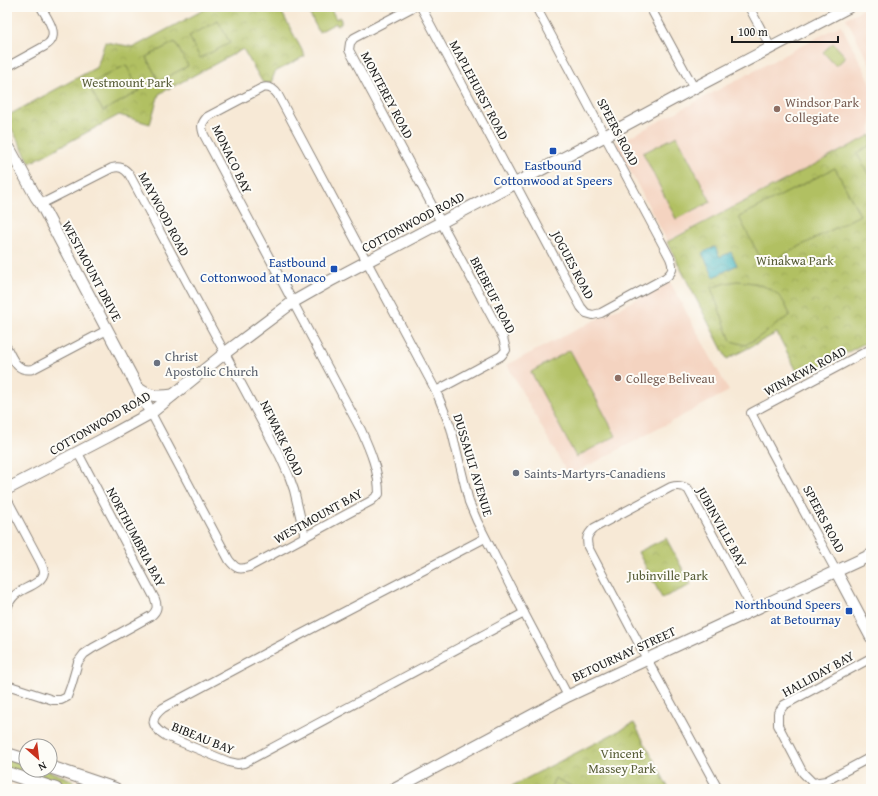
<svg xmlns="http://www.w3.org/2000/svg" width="878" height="796" font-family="'Gentium Book Plus',serif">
  <defs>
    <pattern id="grass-tufts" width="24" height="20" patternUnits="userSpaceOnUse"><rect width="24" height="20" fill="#b1c062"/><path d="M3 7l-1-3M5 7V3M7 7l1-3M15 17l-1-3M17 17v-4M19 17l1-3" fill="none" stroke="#98a454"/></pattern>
    <pattern id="park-crowns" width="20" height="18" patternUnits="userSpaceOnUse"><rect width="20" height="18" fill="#b1c062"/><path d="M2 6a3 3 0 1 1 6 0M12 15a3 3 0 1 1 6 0" fill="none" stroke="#98a454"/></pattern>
    <pattern id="water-waves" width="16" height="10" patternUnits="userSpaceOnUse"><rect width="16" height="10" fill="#47b6bf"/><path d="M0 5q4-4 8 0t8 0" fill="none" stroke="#3a939a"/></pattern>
  </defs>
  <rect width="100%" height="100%" fill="#fdfcf7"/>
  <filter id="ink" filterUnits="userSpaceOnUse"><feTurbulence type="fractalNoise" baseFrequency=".025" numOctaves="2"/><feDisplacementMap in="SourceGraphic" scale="8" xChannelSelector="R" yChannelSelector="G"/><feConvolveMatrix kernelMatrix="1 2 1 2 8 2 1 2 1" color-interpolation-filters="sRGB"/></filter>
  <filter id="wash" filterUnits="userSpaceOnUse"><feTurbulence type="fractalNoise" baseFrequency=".012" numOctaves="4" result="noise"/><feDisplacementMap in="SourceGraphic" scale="16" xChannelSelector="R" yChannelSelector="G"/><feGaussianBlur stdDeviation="0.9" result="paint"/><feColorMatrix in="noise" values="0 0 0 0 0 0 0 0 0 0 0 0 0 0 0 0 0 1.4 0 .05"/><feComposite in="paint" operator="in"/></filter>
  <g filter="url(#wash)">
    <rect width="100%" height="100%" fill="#f7e9d6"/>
    <g fill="#f4d3c0">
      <polygon points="867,7 871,7 871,66 846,18"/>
      <polygon points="841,25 871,83 871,135 667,241 616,144"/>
      <polygon points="670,282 729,391 569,476 507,365"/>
    </g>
    <polygon fill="url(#grass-tufts)" stroke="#666e3f" points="7,758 26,763 26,770 46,770 72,780 75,787 73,789 71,789 7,769"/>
    <g fill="url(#park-crowns)" stroke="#666e3f">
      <polygon points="209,7 279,7 305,56 275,72 271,83 263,83 243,49 159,94 150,124 119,115 30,163 7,120 7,116 97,67 105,42 134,47"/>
      <polygon points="871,135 871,340 800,377 777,333 727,359 667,242"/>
      <polygon points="666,538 691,585 662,598 638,552"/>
      <polygon points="634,723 669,789 506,789"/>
    </g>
    <g fill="#b1c062" stroke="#666e3f">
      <polygon points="321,7 330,7 336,19 340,17 341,21 341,24 337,26 336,23 319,32 309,13"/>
      <polygon points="218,21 230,43 200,58 189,36"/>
      <polygon points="175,42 188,66 159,81 146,57"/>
      <polygon points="833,43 846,57 836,66 823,52"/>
      <polygon points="126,65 140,91 103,111 88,85"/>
      <polygon points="677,136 711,202 676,219 643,153"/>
      <polygon points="871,145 871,176 867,172 857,153"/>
      <polygon points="835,168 860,215 764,265 739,217"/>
      <path d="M737,281C753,282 773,286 783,301C786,305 788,311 790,315L756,339L745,345L731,341L711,288L726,283Z"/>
      <polygon points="570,350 616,436 576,457 531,372"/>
      <polygon points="555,778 577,789 550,789"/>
    </g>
    <polygon fill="url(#water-waves)" stroke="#32696e" points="715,247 720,257 731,252 737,265 714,277 702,253"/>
  </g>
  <g filter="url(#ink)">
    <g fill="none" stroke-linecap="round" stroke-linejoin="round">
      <defs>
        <g id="street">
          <polyline points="413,7 354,38 350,43 349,50 503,338 506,350 501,356 436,391"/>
          <path d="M421,7L581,307L586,313L593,315L601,313L665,278C673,272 674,268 670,258L536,7"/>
          <polyline points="650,7 694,88"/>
          <polyline points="749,7 771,48"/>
          <path d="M7,67L45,46C62,36 47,19 41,7"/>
          <path d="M41,204L112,168C120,166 124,168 129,174L280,456L289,476L294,490L305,537"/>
          <path d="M7,348C13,360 17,372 33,369L107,330"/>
          <path d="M151,413L229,560C236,569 239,570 249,567L371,501L379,494C379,471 370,450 361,430L204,135C201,126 201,124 207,117L262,88C269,86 274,89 278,95L436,391L451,428L469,502L477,521L524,613L568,696"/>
          <path d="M7,499L41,563C42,566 44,569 44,572C43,584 22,588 15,595C11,599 8,604 7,609"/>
          <path d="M485,538L275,648L163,708C149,719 151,727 166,736L229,762L238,764L244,763L524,613"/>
          <polyline points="836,571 751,413 871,349"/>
          <polyline points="871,658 784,705 778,713 778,725 803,773 813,783 826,781 871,757"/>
          <path d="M7,685L53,700H61L67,697L71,686L78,662L84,654L93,648L151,616C157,611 158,607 155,599L78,453"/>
          <path d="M718,789L647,659L588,547C586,538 587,535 594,528L671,487C677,485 683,486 688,489L753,610"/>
        </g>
        <g id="secondary">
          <polyline points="7,144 36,197 41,204 151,413"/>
          <path d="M138,388C149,397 159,397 173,395"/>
          <polyline points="7,489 111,435 151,413 225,353 293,302 330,281 605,136 694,88 849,7"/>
          <polyline points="836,571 871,637"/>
          <polyline points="395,789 568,696 871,555"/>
        </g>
        <g id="primary">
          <polyline points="7,754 26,760"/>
          <polyline points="50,767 115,789"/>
          <polyline points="7,773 56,789"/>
        </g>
      </defs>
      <use href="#street" stroke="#8a8279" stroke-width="10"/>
      <use href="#secondary" stroke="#8a8279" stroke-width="13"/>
      <use href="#primary" stroke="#8a8279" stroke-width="14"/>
      <use href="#street" stroke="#fff" stroke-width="8"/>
      <use href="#secondary" stroke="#fff" stroke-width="11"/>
      <use href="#primary" stroke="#fff" stroke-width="12"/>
    </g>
  </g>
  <g fill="#8d6e63" stroke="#fdfcf7" stroke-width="1.5">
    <circle cx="777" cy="109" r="4"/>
    <circle cx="618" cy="378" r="4"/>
  </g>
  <g fill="#1a4fb4" stroke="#fdfcf7" stroke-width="1.5">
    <rect x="549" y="147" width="8" height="8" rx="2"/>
    <rect x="330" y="265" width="8" height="8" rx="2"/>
    <rect x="845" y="607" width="8" height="8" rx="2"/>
  </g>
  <g fill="#6b7280" stroke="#fdfcf7" stroke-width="1.5">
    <circle cx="157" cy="363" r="4"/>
    <circle cx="516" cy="473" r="4"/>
  </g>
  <g text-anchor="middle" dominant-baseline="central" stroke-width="4" stroke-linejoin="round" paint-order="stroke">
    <g font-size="13" fill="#585e38" stroke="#fdfcf7">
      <text x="127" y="82">Westmount Park</text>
      <text x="795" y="260">Winakwa Park</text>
      <text x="668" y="575">Jubinville Park</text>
      <text x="622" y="753">Vincent<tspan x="622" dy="15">Massey Park</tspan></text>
    </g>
    <g font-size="13" fill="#1c1c1c" stroke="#fdfcf7">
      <text transform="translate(479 90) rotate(62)">MAPLEHURST ROAD</text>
      <text transform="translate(387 95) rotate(62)">MONTEREY ROAD</text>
      <text transform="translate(618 132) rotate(62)">SPEERS ROAD</text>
      <text transform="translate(232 159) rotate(64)">MONACO BAY</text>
      <text transform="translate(164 214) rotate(62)">MAYWOOD ROAD</text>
      <text transform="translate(413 222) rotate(-28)">COTTONWOOD ROAD</text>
      <text transform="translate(573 265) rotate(62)">JOGUES ROAD</text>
      <text transform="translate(92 271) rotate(62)">WESTMOUNT DRIVE</text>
      <text transform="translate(493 295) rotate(63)">BREBEUF ROAD</text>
      <text transform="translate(805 371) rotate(-28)">WINAKWA ROAD</text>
      <text transform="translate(100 423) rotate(-30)">COTTONWOOD ROAD</text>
      <text transform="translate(282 438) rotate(64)">NEWARK ROAD</text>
      <text transform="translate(473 465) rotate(73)">DUSSAULT AVENUE</text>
      <text transform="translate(318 516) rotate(-29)">WESTMOUNT BAY</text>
      <text transform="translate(824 519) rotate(62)">SPEERS ROAD</text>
      <text transform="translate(722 527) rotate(61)">JUBINVILLE BAY</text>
      <text transform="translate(136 537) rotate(62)">NORTHUMBRIA BAY</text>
      <text transform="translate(624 654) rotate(-25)">BETOURNAY STREET</text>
      <text transform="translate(818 674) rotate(-29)">HALLIDAY BAY</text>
      <text transform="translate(203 738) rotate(22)">BIBEAU BAY</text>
    </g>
    <g font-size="13" fill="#785e54" stroke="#fdfcf7" text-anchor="start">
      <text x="785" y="102">Windsor Park<tspan x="785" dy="15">Collegiate</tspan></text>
      <text x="626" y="378">College Beliveau</text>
    </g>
    <g font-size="13" fill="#164399" stroke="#fdfcf7" text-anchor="end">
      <text x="553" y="165" text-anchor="middle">Eastbound<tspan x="553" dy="15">Cottonwood at Speers</tspan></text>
      <text x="326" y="262">Eastbound<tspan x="326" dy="15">Cottonwood at Monaco</tspan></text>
      <text x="841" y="604">Northbound Speers<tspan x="841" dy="15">at Betournay</tspan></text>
    </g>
    <g font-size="13" fill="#5b616d" stroke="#fdfcf7" text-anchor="start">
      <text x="165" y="356">Christ<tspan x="165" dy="15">Apostolic Church</tspan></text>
      <text x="524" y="473">Saints-Martyrs-Canadiens</text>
    </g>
  </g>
  <rect width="878" height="796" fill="none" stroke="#fdfcf7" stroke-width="24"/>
  <g transform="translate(38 758) rotate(152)"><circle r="19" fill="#fdfcf7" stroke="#a3a29f"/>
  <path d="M0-3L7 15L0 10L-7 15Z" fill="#c8321e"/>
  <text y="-6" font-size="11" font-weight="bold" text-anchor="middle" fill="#1c1c1c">N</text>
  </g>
  <path d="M732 36v6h106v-6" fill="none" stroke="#1c1c1c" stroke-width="2"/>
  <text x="738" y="36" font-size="12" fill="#1c1c1c" stroke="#fdfcf7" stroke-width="3" paint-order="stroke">100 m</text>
</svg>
